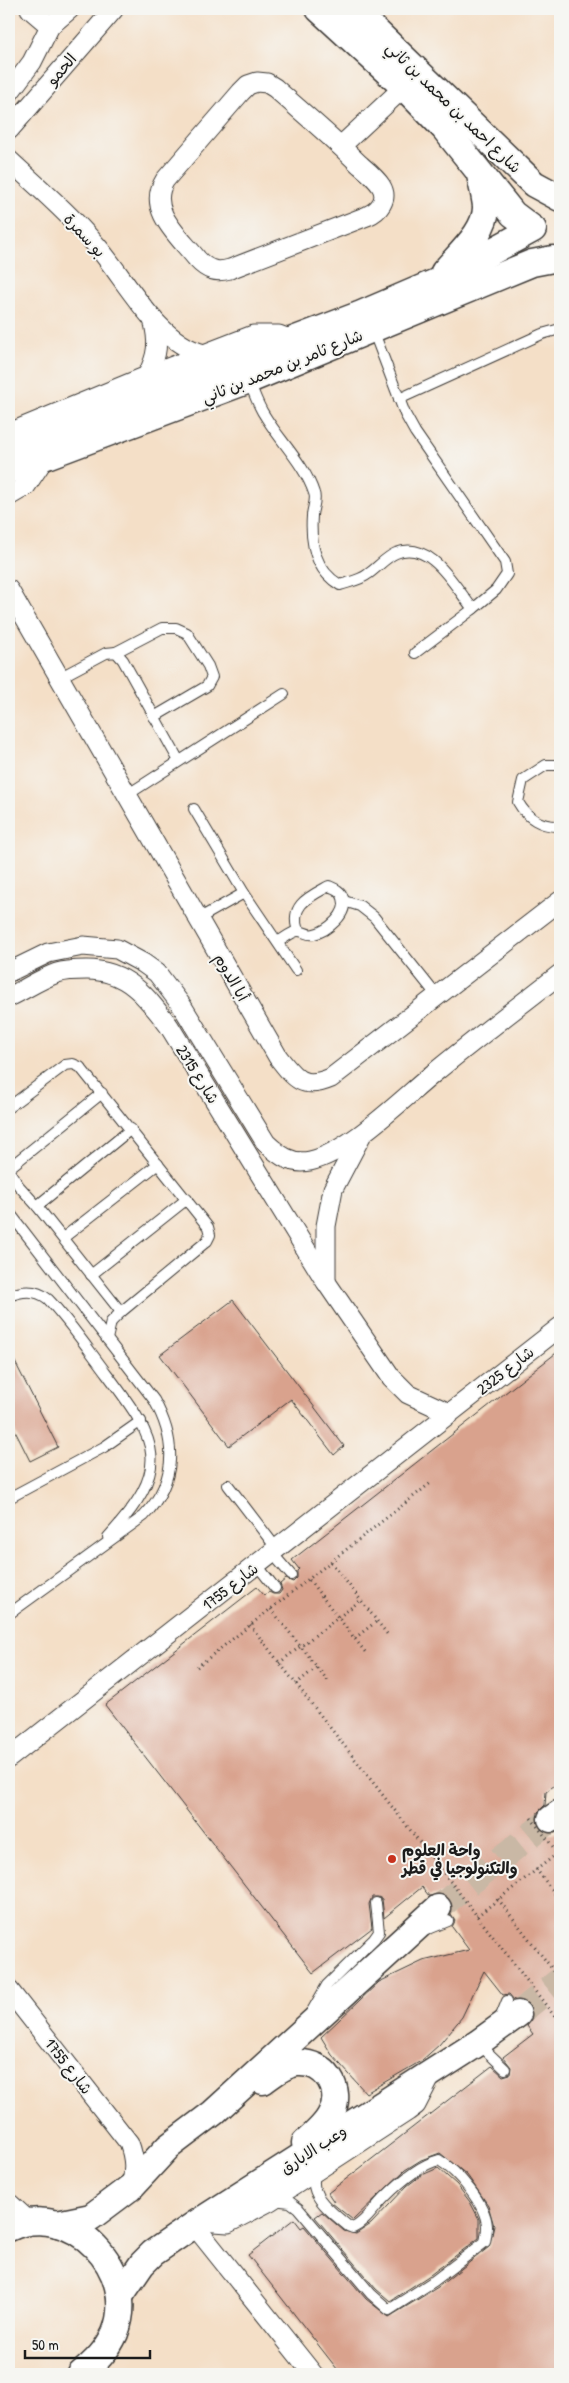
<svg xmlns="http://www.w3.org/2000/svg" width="569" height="2383" font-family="'Patrick Hand','Playpen Sans Arabic',sans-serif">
  <rect width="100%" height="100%" fill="#f6f6f2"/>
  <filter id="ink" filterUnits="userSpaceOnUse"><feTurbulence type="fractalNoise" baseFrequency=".02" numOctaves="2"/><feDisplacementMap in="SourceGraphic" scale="10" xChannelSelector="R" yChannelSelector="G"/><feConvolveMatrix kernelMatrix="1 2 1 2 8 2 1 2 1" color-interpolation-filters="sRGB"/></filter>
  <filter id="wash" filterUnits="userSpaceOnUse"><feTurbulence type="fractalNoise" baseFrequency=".0096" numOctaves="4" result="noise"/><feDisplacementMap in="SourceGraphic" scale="20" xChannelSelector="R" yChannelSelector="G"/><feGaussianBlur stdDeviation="1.12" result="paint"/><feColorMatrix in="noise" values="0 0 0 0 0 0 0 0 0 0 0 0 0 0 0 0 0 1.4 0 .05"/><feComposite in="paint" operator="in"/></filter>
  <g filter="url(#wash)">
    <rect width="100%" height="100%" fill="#f4dfc7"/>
    <g id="blocks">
      <g fill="#d9a28d">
        <polygon points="233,1300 344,1446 334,1455 291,1399 229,1446 160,1355"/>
        <polygon points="9,1350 58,1447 30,1461 9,1419"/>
        <polygon points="560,1350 560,1781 546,1792 545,1805 538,1812 536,1819 538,1827 545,1833 552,1834 560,1831 560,2374 341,2374 248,2255 294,2219 301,2228 304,2226 366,2299 389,2317 438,2287 489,2247 494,2226 488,2205 467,2175 440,2153 421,2160 405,2170 353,2220 332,2203 334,2202 328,2193 492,2066 503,2076 510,2074 511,2067 503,2057 533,2034 527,2026 532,2020 533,2012 530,2005 525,2001 514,2000 509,1994 503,1995 484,1971 462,2017 439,2045 421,2061 366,2093 332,2055 321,2037 379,1982 423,1961 469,1950 452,1927 455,1921 451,1915 453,1905 449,1898 442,1894 429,1896 422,1887 384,1918 382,1899 378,1897 372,1897 369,1904 372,1928 313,1973 105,1705 257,1587 264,1595 269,1592 273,1594 279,1594 282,1590 280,1584 286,1579 293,1582 297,1578 297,1571 299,1569 292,1560"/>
        <polygon points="438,2168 457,2185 470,2202 479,2219 479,2238 430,2275 390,2301 376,2289 315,2217 322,2212 344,2231 356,2234 371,2224 407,2186 420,2176"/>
      </g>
    </g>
  </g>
  <g filter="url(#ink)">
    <use href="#blocks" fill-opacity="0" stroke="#3c3936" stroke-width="1"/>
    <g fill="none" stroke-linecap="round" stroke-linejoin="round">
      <g stroke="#c9b8a5" stroke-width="26" stroke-dasharray="26 13" stroke-linecap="butt">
        <polyline points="438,1908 551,1819"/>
        <polyline points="518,2014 560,1980"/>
      </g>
      <defs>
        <g id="lane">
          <path d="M249,381C254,393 258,406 265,416C280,441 305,465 314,493C317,500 312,509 312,516C310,544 315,570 340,585C349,582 361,580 368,574C377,568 386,557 396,553C431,539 455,587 473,609L496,590L507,574L505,562L415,432L405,414L373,330"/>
          <polyline points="399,399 542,334 560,329"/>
          <polyline points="116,652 162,628 176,628 187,633 208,666 212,677 207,686 154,717"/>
          <polyline points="415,653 473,609"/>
          <polyline points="59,678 106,653 116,652 123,660 179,761"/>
          <path d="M560,765H546L523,780L518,802C527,818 542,827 560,826"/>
          <polyline points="127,795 284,694"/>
          <polyline points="194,809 244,893"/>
          <polyline points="344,901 360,906 374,917 437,996"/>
          <polyline points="198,919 244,893 296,970"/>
          <path d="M278,942C283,939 293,931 298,931C304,931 308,936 314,934C327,931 349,914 343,898C341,891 336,889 329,886C309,897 289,905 298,931"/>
          <polyline points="9,1107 65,1065 73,1064 80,1067 208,1227 210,1235 207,1241 121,1312 111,1322 107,1339"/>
          <polyline points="9,1168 102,1093"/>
          <polyline points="9,1171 19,1186 37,1206 121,1312"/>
          <polyline points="37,1206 131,1129"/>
          <path d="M9,1212L154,1400C177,1441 177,1481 144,1516L9,1614"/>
          <polyline points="63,1238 158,1164"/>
          <polyline points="91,1275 187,1199"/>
          <path d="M9,1296C23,1290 36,1289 48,1299C70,1322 88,1349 107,1374C160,1444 172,1467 108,1537"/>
          <polyline points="228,1485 277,1549"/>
          <polyline points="9,1498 104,1447 141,1421"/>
          <polyline points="272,1553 291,1575"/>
          <polyline points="257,1565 275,1588"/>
          <polyline points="426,1930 448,1921"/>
          <polyline points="312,2011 327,1985 374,1939 379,1932 376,1903"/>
          <polyline points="499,2021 507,2001"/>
          <polyline points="479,2044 505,2069"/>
          <path d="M273,2200L290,2202L298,2208L371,2294L389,2310L434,2281L485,2242C486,2237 487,2231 487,2226C486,2204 457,2171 439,2160C419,2165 399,2183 384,2198C374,2208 366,2222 353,2228L348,2226C333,2213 306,2195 316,2173"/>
        </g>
        <g id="street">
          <polyline points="30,9 50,26"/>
          <path d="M257,82L267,83L275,88C303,113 332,137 359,164C366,170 376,178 381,186C389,199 379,211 367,216L230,269C216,273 207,270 197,259C179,236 146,210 165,180L241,92L248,85Z"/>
          <polyline points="9,93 32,62 50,26 70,9"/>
          <polyline points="9,130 114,9"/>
          <polyline points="341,146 404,87"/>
          <path d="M9,160C38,187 70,214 96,245C126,279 157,343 204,354"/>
          <path d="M147,376C158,355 159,342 153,319"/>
          <polyline points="9,433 147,376 253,335 279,335 292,340"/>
          <polyline points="9,496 26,486 46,456"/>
          <path d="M9,590L278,1057C295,1079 303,1090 331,1078L560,901"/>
          <path d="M9,972L48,953L83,946L117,949L143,963L157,973L182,1006L266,1143C279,1155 291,1165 310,1161C350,1152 402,1099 434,1073C475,1039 518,1007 560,974"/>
          <path d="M9,997C24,990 40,979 57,973C66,970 78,970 87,970C127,970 147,997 169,1026L326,1282L391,1377L408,1394L449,1413"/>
          <polyline points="326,1281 326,1226 333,1189 362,1134"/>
          <polyline points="9,1758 560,1327"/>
          <path d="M9,1990L129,2143C135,2159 135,2171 131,2187"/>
          <polyline points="9,2203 30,2222"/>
          <polyline points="201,2221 228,2223 270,2201 408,2111 416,2105 433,2072"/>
          <polyline points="194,2225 313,2374"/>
        </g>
        <g id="secondary">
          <polyline points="353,9 534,184 560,198"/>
          <path d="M444,272C459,254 487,231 486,206C485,196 482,185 480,175"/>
          <polyline points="9,448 359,315 436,282 533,229 513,214 444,128 404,87 319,9"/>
          <polyline points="9,470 249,380 532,263 553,259"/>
          <polyline points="551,1819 560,1813"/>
          <path d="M263,2081C273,2074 284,2064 297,2063C325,2061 344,2089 331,2114C326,2125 315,2134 305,2143"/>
          <polyline points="57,2224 91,2217 131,2187 168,2147 213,2113 438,1908"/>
          <path d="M9,2228C72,2199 140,2271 115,2333C107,2351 95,2362 81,2374"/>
          <polyline points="120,2296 142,2264 153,2253 194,2225 478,2043 518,2014"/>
        </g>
      </defs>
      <use href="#lane" stroke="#3c3936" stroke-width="12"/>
      <use href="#street" stroke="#3c3936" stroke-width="21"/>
      <use href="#secondary" stroke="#3c3936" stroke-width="29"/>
      <g stroke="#3c3936" stroke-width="3" stroke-dasharray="1 4" stroke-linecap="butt">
        <polyline points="331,1562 388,1635"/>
        <polyline points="309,1580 366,1653"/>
        <polyline points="271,1609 328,1681"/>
        <polyline points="250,1625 450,1881"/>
        <polyline points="355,1638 377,1621"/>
        <polyline points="279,1663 361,1600"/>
        <polyline points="197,1667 432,1482"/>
        <polyline points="296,1684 317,1667"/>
        <polyline points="536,1869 560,1900"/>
        <polyline points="477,1916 558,1853"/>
      </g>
      <use href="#lane" stroke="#fff" stroke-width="10"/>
      <use href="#street" stroke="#fff" stroke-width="19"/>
      <use href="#secondary" stroke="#fff" stroke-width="26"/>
      <g stroke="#3c3936" stroke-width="3" stroke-dasharray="1 4" stroke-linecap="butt">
        <polyline points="531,1818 560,1856"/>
        <polyline points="450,1881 555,2017"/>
        <polyline points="498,1899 560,1979"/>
      </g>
    </g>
  </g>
  <circle fill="#c8321e" stroke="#f6f6f2" stroke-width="2" cx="392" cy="1859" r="5"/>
  <g text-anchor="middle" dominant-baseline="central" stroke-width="4" stroke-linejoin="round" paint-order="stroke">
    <g font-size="16" fill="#1c1c1c" stroke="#f6f6f2">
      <text transform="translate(61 69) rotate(-49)">الحمو</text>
      <text transform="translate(454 107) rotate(44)">شارع احمد بن محمد بن ثاني</text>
      <text transform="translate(85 235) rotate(47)">بو سمرة</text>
      <text transform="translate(282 366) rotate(-22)">شارع ثامر بن محمد بن ثاني</text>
      <text transform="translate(232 977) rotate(60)">أبا الدوم</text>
      <text transform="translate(198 1074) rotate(58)">شارع 2315</text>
      <text transform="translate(505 1370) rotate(-38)">شارع 2325</text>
      <text transform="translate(230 1586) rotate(-38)">شارع 1755</text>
      <text transform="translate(69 2066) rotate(52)">شارع 1755</text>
      <text transform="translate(313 2149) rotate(-33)">وعب الابارق</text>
    </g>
    <g font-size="16" font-weight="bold" fill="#1c1c1c" stroke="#f6f6f2" text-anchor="start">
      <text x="402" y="1850">واحة العلوم<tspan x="402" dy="18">والتكنولوجيا في قطر</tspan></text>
    </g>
  </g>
  <rect width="569" height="2383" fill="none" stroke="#f6f6f2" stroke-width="30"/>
  <path d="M25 2350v8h125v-8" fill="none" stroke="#1c1c1c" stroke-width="2.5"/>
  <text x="32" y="2350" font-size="15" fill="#1c1c1c" stroke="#f6f6f2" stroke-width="4" paint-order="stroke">50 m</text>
</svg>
